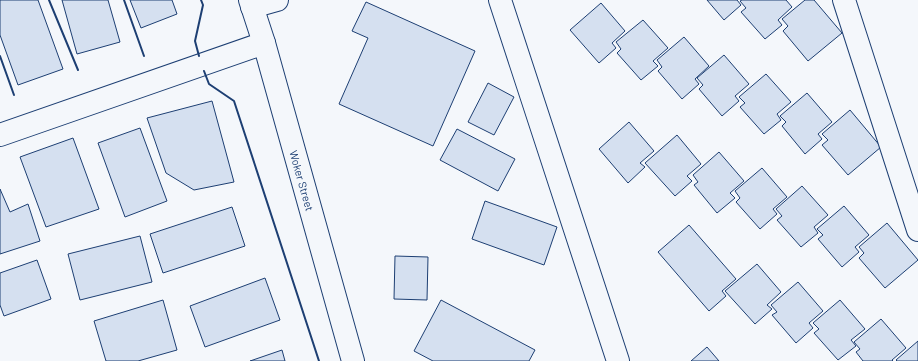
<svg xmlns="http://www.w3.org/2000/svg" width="918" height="361" font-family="Barlow,sans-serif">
  <rect width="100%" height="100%" fill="#f4f7fb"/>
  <g fill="#d5e0f0" stroke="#1d3f73">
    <polygon points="0,0 38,0 63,69 18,85 0,35"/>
    <polygon points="62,0 108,0 120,42 77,54"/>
    <polygon points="130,0 172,0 177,14 141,28"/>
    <polygon points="707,0 737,0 741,5 724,20"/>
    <polygon points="742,0 786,0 792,7 778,20 782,25 765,39 741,12 746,8 740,1"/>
    <polygon points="805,0 814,0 842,33 808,61 783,31 788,26 782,19"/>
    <polygon points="366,2 475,51 433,146 339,104 368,38 352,31"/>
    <polygon points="601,3 625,31 612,43 616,48 599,63 570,30"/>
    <polygon points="643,20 668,48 653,61 658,66 641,80 617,53 621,49 616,42"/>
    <polygon points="684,37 709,66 695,79 699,84 682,99 658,71 662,67 657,60"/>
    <polygon points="724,55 749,84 735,96 739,101 722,116 699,89 703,85 697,78"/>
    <polygon points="766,74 791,102 777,114 781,120 764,134 740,107 745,103 739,97"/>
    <polygon points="488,83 514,97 494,135 468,122"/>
    <polygon points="807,93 832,122 818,134 822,139 805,154 782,126 786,122 780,116"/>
    <polygon points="212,101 234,182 194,190 166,173 147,118"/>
    <polygon points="850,110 881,147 848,175 822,145 828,140 822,134"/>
    <polygon points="629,122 654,151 640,163 645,167 628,183 599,149"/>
    <polygon points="140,128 167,201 125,217 98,143"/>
    <polygon points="457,129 515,159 498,191 440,160"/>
    <polygon points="677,135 701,164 687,176 692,181 675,196 645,163"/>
    <polygon points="73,138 99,209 46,227 20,157"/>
    <polygon points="719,152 744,181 730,193 735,198 717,213 694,185 698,182 693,175"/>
    <polygon points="762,168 787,197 773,209 777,214 760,229 736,202 740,198 735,191"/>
    <polygon points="802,186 828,215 814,227 818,233 801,247 777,220 782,216 776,209"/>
    <polygon points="0,189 10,212 28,204 40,241 0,254"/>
    <polygon points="485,201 557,227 544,265 472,239"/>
    <polygon points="844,206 869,235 855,247 859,252 842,267 818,239 823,235 817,229"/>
    <polygon points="232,207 245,246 163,273 150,234"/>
    <polygon points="887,223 918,260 885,288 859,258 864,253 859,247"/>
    <polygon points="689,225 736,279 722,291 726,296 709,311 658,252"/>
    <polygon points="140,236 152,282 80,300 68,254"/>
    <polygon points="395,256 428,257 427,300 394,299"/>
    <polygon points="37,260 51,299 4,316 0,305 0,273"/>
    <polygon points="757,264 781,292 767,305 772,309 755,324 725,291"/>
    <polygon points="265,278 280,320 205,347 190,306"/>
    <polygon points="798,282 823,311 809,323 813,328 796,343 772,315 777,312 771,305"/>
    <polygon points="163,300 177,350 138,361 106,361 94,321"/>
    <polygon points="441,300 535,350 529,361 433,361 414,351"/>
    <polygon points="840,300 865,329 851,340 856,346 838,360 814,333 819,329 813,323"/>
    <polygon points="881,319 906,348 892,360 893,361 863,361 856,352 860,349 854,342"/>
    <polygon points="918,341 918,361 897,361 896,360"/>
    <polygon points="707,347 719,361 691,361"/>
    <polygon points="282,350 285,361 250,361"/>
  </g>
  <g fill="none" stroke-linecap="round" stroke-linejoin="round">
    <defs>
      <g id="minor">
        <path id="s1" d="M250,0L264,43L353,361"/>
        <polyline points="500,0 618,361"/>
        <polyline points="844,0 918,230"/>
        <polyline points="252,7 277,0"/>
        <polyline points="0,135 264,43"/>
      </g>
    </defs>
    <use href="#minor" stroke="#1d3f73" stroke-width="24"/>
    <use href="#minor" stroke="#f4f7fb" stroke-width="22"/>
    <g stroke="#1d3f73" stroke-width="2">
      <polyline points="49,0 78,70"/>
      <polyline points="124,0 144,56"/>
      <polyline points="0,56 14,95"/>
      <polyline points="199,56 195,41 203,5 201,0"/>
      <polyline points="204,71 209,84 234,101 319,361"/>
    </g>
  </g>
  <g text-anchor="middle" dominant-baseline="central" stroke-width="3" stroke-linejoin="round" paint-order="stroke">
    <g font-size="11" fill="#1d3f73" stroke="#f4f7fb">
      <text stroke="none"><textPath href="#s1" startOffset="188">Woker Street</textPath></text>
    </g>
  </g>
</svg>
